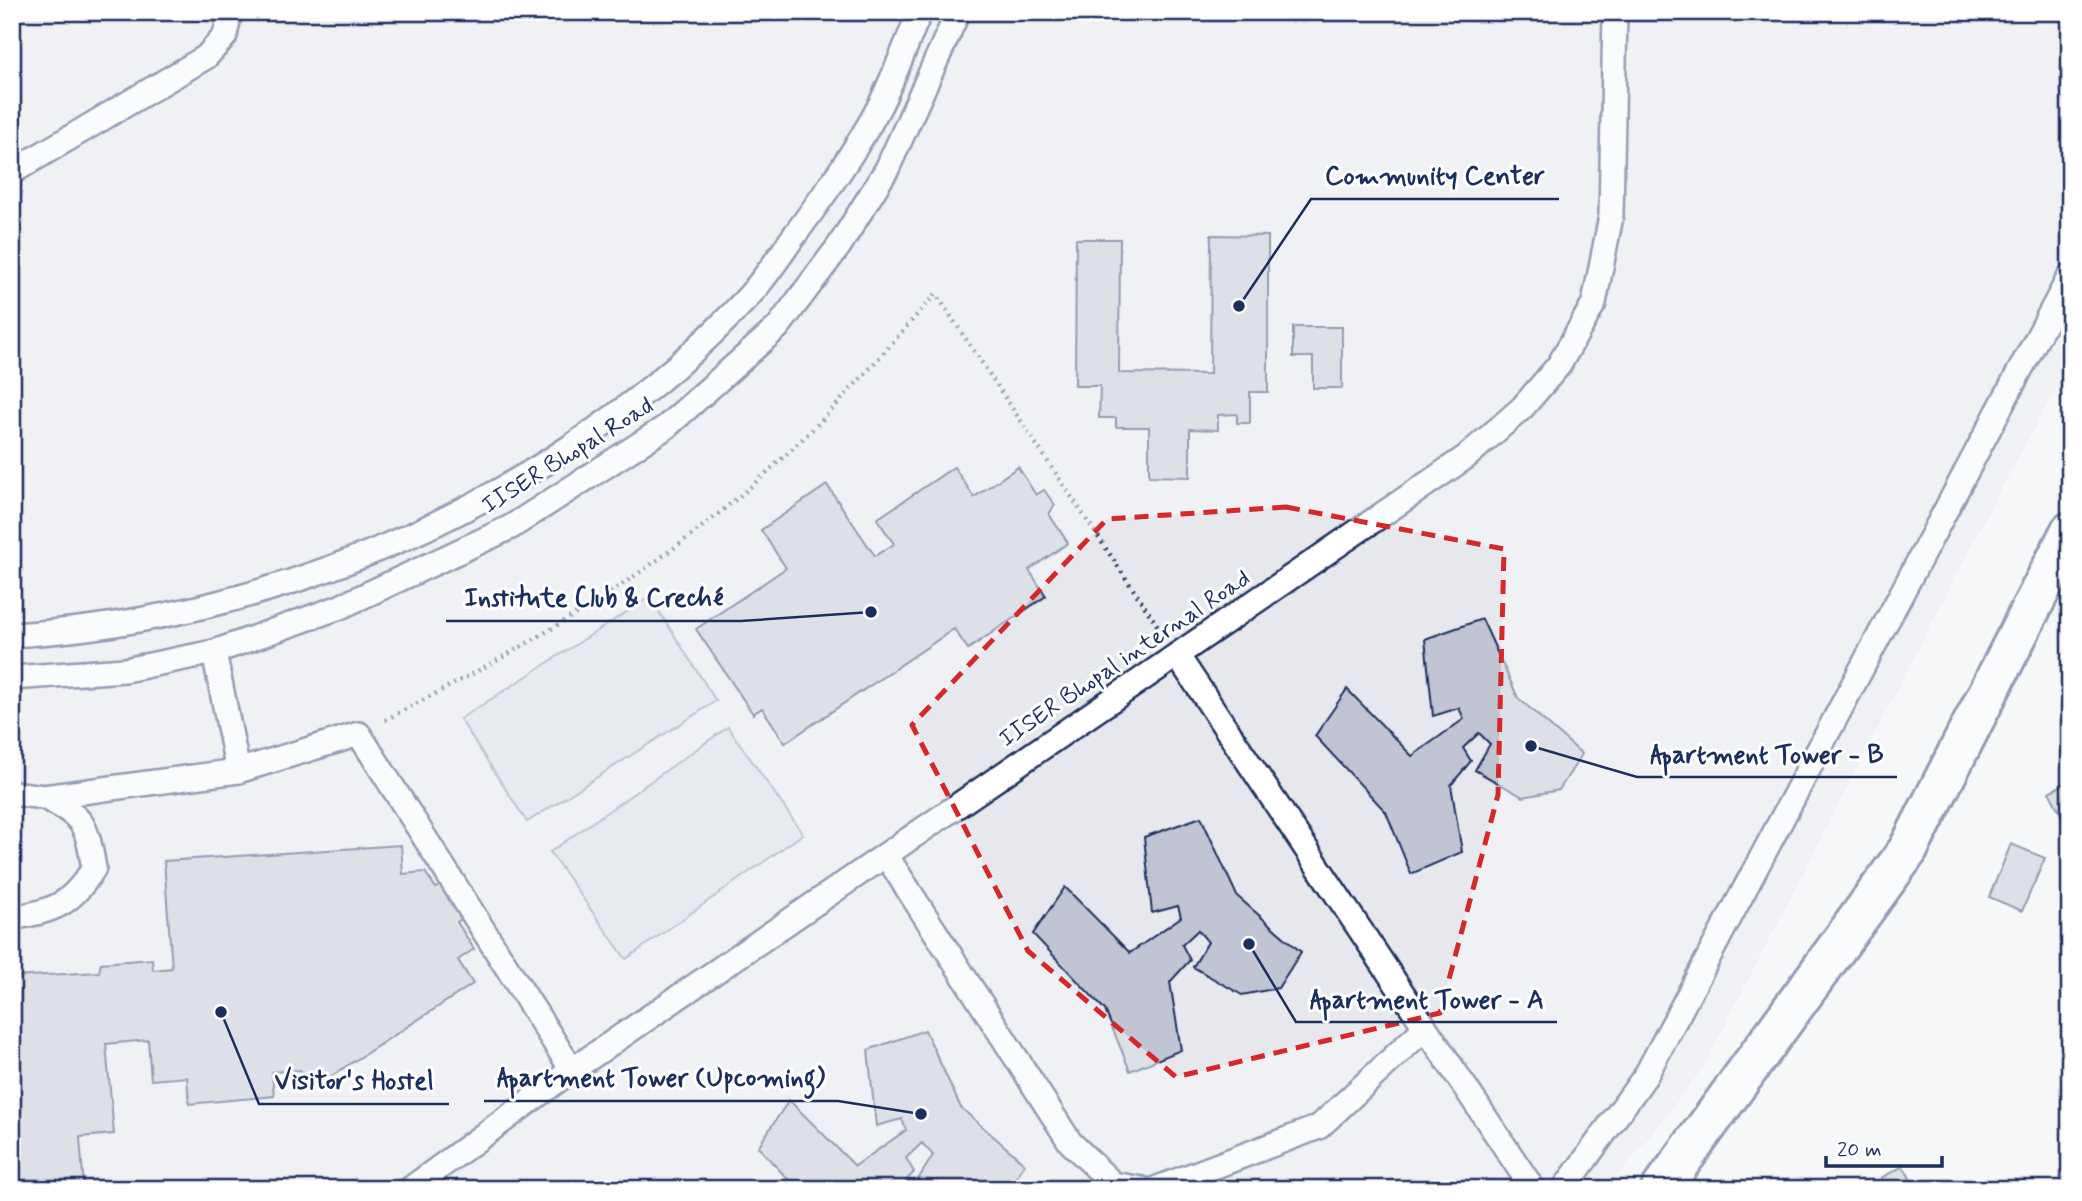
<svg xmlns="http://www.w3.org/2000/svg" width="2082" height="1201" font-family="Mynerve,sans-serif">
  <rect width="100%" height="100%" fill="#f6f7f9"/>
  <filter id="ink" filterUnits="userSpaceOnUse"><feTurbulence type="fractalNoise" baseFrequency=".0143" numOctaves="2"/><feDisplacementMap in="SourceGraphic" scale="14" xChannelSelector="R" yChannelSelector="G"/><feConvolveMatrix kernelMatrix="1 2 1 2 8 2 1 2 1" color-interpolation-filters="sRGB"/></filter>
  <g filter="url(#ink)">
    <polygon fill="#e6e8ee" points="12,12 2070,12 2070,364 1993,503 1704,1067 1608,1189 12,1189"/>
    <g fill="#d6d9e2" stroke="#7884a0" stroke-width="2">
      <polygon points="650,597 716,701 527,822 460,719"/>
      <polygon points="728,727 803,834 626,959 550,852"/>
    </g>
    <g fill="#c0c4d3" stroke="#1b2f5e" stroke-width="2">
      <polygon points="1855,12 1888,12 1883,21"/>
      <polygon points="1211,235 1268,236 1268,392 1250,392 1250,423 1237,423 1237,414 1218,415 1218,430 1190,429 1190,477 1149,476 1149,427 1116,427 1116,418 1099,418 1100,386 1075,386 1076,239 1120,239 1119,373 1210,374"/>
      <polygon points="1293,327 1342,327 1342,388 1313,388 1313,357 1293,357"/>
      <polygon points="954,467 974,497 1018,467 1036,495 1044,490 1055,505 1049,514 1068,543 1029,570 1046,596 968,649 954,629 785,743 762,708 753,714 696,629 786,568 761,530 827,485 875,556 894,544 877,519"/>
      <polygon points="1482,619 1518,698 1582,754 1559,790 1523,797 1475,770 1490,744 1479,733 1463,748 1471,761 1451,785 1462,852 1411,874 1386,812 1315,736 1347,689 1412,756 1464,719 1459,708 1433,716 1425,639"/>
      <polygon points="2070,781 2070,831 2049,792"/>
      <polygon points="1201,817 1237,896 1301,952 1278,988 1242,995 1193,967 1208,942 1198,930 1182,945 1190,960 1170,982 1181,1050 1130,1071 1105,1010 1033,934 1065,887 1130,953 1181,917 1178,906 1152,913 1144,837"/>
      <polygon points="2011,844 2045,858 2022,911 1989,897"/>
      <polygon points="401,845 403,874 425,872 436,888 442,884 463,918 457,922 474,949 458,960 473,984 313,1088 300,1070 272,1072 274,1096 189,1104 187,1077 151,1080 148,1040 106,1044 114,1134 80,1137 84,1189 12,1189 12,977 99,972 101,963 152,959 153,970 172,968 164,861"/>
      <polygon points="925,1030 961,1108 1025,1164 1009,1189 932,1189 917,1181 933,1155 922,1143 906,1158 914,1172 899,1189 797,1189 758,1147 789,1100 855,1166 906,1130 902,1119 876,1126 868,1050"/>
      <polygon points="1903,1166 1916,1189 1887,1189 1881,1178"/>
    </g>
    <g fill="none" stroke-linecap="round" stroke-linejoin="round">
      <defs>
        <g id="service">
          <polyline points="12,172 206,57 225,36 230,12"/>
          <path d="M12,635C282,620 564,495 749,296C764,279 778,259 791,240C822,198 853,155 878,109C894,78 906,44 920,12"/>
          <polyline points="214,652 238,771"/>
          <polyline points="1177,655 1533,1189"/>
          <polyline points="12,678 125,670 214,652 340,607 511,527 666,427 778,327 839,246 887,169 958,12"/>
          <polyline points="12,793 44,797 238,771 359,734 572,1070"/>
          <polyline points="886,855 1070,1142 1113,1184 1142,1189"/>
          <path d="M12,918C55,910 70,906 94,868C86,823 85,818 44,797"/>
          <polyline points="410,1189 572,1070 1466,457 1522,408 1559,365 1594,303 1611,216 1615,12"/>
          <polyline points="1155,1189 1319,1127 1425,1028"/>
          <polyline points="1564,1189 1646,1075 2070,276"/>
        </g>
        <polyline id="minor" points="1661,1189 1908,850 2070,532"/>
      </defs>
      <use href="#service" stroke="#1b2f5e" stroke-width="28"/>
      <use href="#minor" stroke="#1b2f5e" stroke-width="44"/>
      <path stroke="#1b2f5e" stroke-width="4.5" stroke-dasharray="2 5" stroke-linecap="butt" d="M385,720C536,642 667,568 791,450C843,402 888,346 936,294L1161,631"/>
      <use href="#service" stroke="#fff" stroke-width="23"/>
      <use href="#minor" stroke="#fff" stroke-width="38"/>
    </g>
  </g>
  <path d="M0 0H2082V1201H0ZM1286,507L1504,549L1498,795L1440,1013L1176,1077L1028,951L912,725L1107,519Z" fill="#f6f7f9" fill-opacity=".55" fill-rule="evenodd"/>
  <path fill="none" stroke="#d62828" stroke-width="5" stroke-dasharray="14 9" stroke-linejoin="round" d="M1286,507L1504,549L1498,795L1440,1013L1176,1077L1028,951L912,725L1107,519Z"/>
  <g text-anchor="middle" dominant-baseline="central" stroke-width="6" stroke-linejoin="round" paint-order="stroke">
    <g font-size="24" fill="#1b2f5e" stroke="#fff">
      <text transform="translate(568 456) rotate(-32)">IISER Bhopal Road</text>
      <text transform="translate(1125 659) rotate(-34)">IISER Bhopal internal Road</text>
    </g>
  </g>
  <path fill="none" stroke="#1b2f5e" stroke-width="2.5" d="M1239 306L1311 199H1559M871 612L741 621H446M1531 746L1637 777H1897M1249 944L1296 1022H1557M921 1114L838 1101H484M221 1012L259 1104H449"/>
  <g fill="#1b2f5e" stroke="#fff" stroke-width="2.5">
    <circle cx="1239" cy="306" r="7"/>
    <circle cx="871" cy="612" r="7"/>
    <circle cx="1531" cy="746" r="7"/>
    <circle cx="1249" cy="944" r="7"/>
    <circle cx="921" cy="1114" r="7"/>
    <circle cx="221" cy="1012" r="7"/>
  </g>
  <g font-size="26" text-anchor="middle" font-weight="bold" fill="#1b2f5e" stroke="#fff" stroke-width="6" stroke-linejoin="round" paint-order="stroke">
    <text x="1435" y="184">Community Center</text>
    <text x="594" y="606">Institute Club &amp; Creché</text>
    <text x="1767" y="763">Apartment Tower - B</text>
    <text x="1427" y="1008">Apartment Tower - A</text>
    <text x="661" y="1086">Apartment Tower (Upcoming)</text>
    <text x="354" y="1089">Visitor's Hostel</text>
  </g>
  <rect width="2082" height="1201" fill="none" stroke="#fff" stroke-width="42"/>
  <rect x="21" y="21" width="2040" height="1159" fill="none" stroke="#1b2f5e" stroke-width="2.5" filter="url(#ink)"/>
  <path d="M1826 1156v10h116v-10" fill="none" stroke="#1b2f5e" stroke-width="3.5"/>
  <text x="1837" y="1156" font-size="21" fill="#1b2f5e" stroke="#ffffff" stroke-width="5" paint-order="stroke">20 m</text>
</svg>
